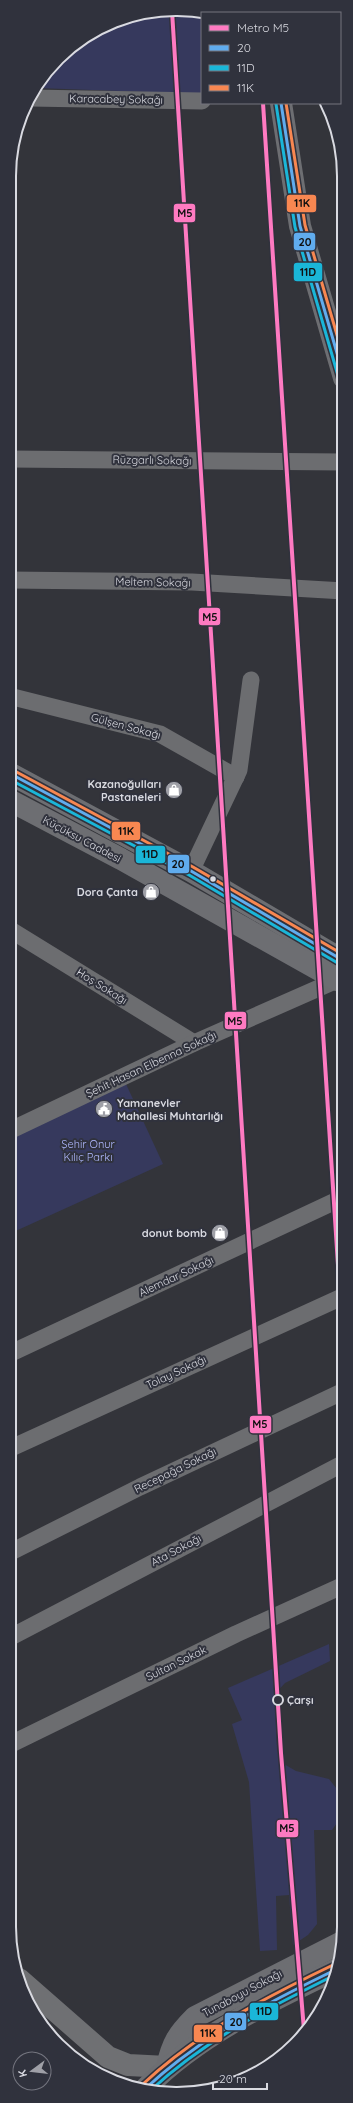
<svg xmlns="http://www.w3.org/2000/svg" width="353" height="2103" font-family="Quicksand,sans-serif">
  <rect width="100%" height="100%" fill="#33343a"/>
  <g fill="#36395d">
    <polygon points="188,9 202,13 202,94 37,88 66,50 123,18"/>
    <polygon points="126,1084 163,1164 9,1234 9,1138"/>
    <polygon points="329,1644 330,1661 285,1683 275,1694 277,1750 284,1764 296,1771 329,1779 344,1798 344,1813 332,1830 314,1830 317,1924 308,1935 293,1945 289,1895 276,1896 277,1950 260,1951 249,1782 232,1724 242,1720 228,1688"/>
  </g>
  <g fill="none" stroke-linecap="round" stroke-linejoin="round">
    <g stroke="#6c6d70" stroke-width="17">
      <polyline points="30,98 202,101"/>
      <polyline points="9,459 344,462"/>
      <polyline points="9,580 192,582 344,591"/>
      <polyline points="9,696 160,734 236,777"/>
      <polyline points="191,871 239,770 251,680"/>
      <polyline points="9,929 194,1043"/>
      <polyline points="9,1131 194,1043 337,980"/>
      <polyline points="9,1354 344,1197"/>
      <polyline points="9,1449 344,1296"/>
      <polyline points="9,1553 140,1487 344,1391"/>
      <polyline points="9,1638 344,1463"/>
      <polyline points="9,1745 236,1634 344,1585"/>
    </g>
    <polyline stroke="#6f7073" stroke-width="22" points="19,1979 108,2057 128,2065 167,2067"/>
    <g stroke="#6d6e72" stroke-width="22">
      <polyline points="281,103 300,226 344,378"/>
      <polyline points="9,773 191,871 344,961"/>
      <polyline points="9,800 121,859 337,980 344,982"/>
      <path d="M167,2067C172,2043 178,2034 195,2017L342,1942"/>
      <path d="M146,2088C197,2036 270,2001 335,1970"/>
    </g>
    <defs>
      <g id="bus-1">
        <polyline points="281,103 300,226 344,377"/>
        <polyline points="9,773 191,871 344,961"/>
        <path d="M146,2088C202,2036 267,2003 335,1970"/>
      </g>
      <g id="bus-2">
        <polyline points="276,104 295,227 339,379"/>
        <polyline points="9,779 189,875 341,965"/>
        <path d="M151,2090C205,2040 268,2008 333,1976"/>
      </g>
      <g id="bus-3">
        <polyline points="286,103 305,225 344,359"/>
        <polyline points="11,769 193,867 344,955"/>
        <path d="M143,2084C199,2032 264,1998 333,1965"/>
      </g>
    </defs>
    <use href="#bus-1" stroke="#30323d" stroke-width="6"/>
    <use href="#bus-2" stroke="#30323d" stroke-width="6"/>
    <use href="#bus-3" stroke="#30323d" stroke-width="6"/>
    <use href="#bus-1" stroke="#60acee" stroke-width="3"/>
    <use href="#bus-2" stroke="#1ab6d8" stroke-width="3"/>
    <use href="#bus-3" stroke="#f88751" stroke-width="3"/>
    <defs>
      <g id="metro-1">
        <polyline points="172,11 281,1753 304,2030"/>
        <polyline points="263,103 344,1358"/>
      </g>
    </defs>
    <use href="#metro-1" stroke="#30323d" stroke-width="7"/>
    <use href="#metro-1" stroke="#fe7ac1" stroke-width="4"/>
  </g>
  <defs>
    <symbol id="shop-disc" viewBox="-11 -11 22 22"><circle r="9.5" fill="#9fa0a7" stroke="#30323d"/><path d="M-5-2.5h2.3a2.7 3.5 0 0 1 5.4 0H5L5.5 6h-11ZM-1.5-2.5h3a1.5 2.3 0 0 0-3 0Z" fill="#fff"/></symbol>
    <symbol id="civic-disc" viewBox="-11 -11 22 22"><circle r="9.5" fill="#9fa0a7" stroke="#30323d"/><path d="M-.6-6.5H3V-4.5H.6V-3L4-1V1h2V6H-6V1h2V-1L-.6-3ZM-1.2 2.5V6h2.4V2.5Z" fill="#fff"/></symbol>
  </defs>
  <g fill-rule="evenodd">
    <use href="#shop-disc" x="164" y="780" width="20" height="20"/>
    <use href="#shop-disc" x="141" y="882" width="20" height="20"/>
    <use href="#civic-disc" x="94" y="1099" width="20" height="20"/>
    <use href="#shop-disc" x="210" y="1223" width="20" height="20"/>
  </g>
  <circle fill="#d9dae1" stroke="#30323d" stroke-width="1.5" cx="213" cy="879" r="3.5"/>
  <circle fill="#30323d" stroke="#d9dae1" stroke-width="2" cx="278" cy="1700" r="5"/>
  <g text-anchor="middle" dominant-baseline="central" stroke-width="4" stroke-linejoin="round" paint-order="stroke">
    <g font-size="11" fill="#d9dae1" stroke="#30323d">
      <text transform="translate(116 99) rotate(1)">Karacabey Sokağı</text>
      <text transform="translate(152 460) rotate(1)">Rüzgarlı Sokağı</text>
      <text transform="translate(153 582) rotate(1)">Meltem Sokağı</text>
      <text transform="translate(126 726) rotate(15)">Gülşen Sokağı</text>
      <text transform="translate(82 839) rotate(28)">Küçüksu Caddesi</text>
      <text transform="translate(102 986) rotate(32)">Hoş Sokağı</text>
      <text transform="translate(151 1064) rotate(-25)">Şehit Hasan Elbenna Sokağı</text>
      <text transform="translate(176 1276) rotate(-25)">Alemdar Sokağı</text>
      <text transform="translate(176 1372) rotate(-25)">Tolay Sokağı</text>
      <text transform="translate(175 1470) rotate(-26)">Recepağa Sokağı</text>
      <text transform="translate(176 1550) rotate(-28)">Ata Sokağı</text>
      <text transform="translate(176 1663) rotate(-26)">Sultan Sokak</text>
      <text transform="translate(242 1993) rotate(-28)">Tunaboyu Sokağı</text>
    </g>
    <g font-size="11" font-weight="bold" fill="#d9dae1" stroke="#30323d" text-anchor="end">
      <text x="161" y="784">Kazanoğulları<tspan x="161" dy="13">Pastaneleri</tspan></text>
      <text x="138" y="892">Dora Çanta</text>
      <text x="117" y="1103" text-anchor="start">Yamanevler<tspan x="117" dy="13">Mahallesi Muhtarlığı</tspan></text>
      <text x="207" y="1233">donut bomb</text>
    </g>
    <g font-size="11" fill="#afb8fe" stroke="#30323d">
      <text x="88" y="1144">Şehir Onur<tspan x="88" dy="13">Kılıç Parkı</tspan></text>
    </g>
    <g font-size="11" font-weight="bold" fill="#d9dae1" stroke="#30323d" text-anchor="start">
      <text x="287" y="1700">Çarşı</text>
    </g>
  </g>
  <path d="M0 0H353V2103H0ZM176 16H177A160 160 0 0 1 337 176V1927A160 160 0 0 1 177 2087H176A160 160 0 0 1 16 1927V176A160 160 0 0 1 176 16Z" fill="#30323d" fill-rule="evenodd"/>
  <path fill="none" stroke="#d9dae1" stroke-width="2" d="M176 16H177A160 160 0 0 1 337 176V1927A160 160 0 0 1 177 2087H176A160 160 0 0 1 16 1927V176A160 160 0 0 1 176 16Z"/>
  <g stroke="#30323d" stroke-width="1.5">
    <rect x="286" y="194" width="31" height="19" rx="4" fill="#f88751"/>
    <rect x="173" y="203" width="23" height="20" rx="4" fill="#fe7ac1"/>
    <rect x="293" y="232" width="23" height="19" rx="4" fill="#60acee"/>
    <rect x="293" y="262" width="30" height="20" rx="4" fill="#1ab6d8"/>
    <rect x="198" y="607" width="23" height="19" rx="4" fill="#fe7ac1"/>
    <rect x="111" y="821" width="30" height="20" rx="4" fill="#f88751"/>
    <rect x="135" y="845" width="31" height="19" rx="4" fill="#1ab6d8"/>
    <rect x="167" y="854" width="23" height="20" rx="4" fill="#60acee"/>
    <rect x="224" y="1011" width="23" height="19" rx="4" fill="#fe7ac1"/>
    <rect x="249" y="1415" width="23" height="19" rx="4" fill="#fe7ac1"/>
    <rect x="276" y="1819" width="23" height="19" rx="4" fill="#fe7ac1"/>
    <rect x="249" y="2002" width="30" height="19" rx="4" fill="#1ab6d8"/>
    <rect x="224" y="2012" width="23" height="19" rx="4" fill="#60acee"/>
    <rect x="193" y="2024" width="30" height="19" rx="4" fill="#f88751"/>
  </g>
  <g font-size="11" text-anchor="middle" font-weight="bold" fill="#111">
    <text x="302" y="207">11K</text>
    <text x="185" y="217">M5</text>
    <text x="305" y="246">20</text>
    <text x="308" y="276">11D</text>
    <text x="210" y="621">M5</text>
    <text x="126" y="835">11K</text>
    <text x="150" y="858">11D</text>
    <text x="178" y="868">20</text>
    <text x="235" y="1025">M5</text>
    <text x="260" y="1428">M5</text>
    <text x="287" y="1832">M5</text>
    <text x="264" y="2015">11D</text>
    <text x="236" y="2026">20</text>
    <text x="208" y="2037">11K</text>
  </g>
  <rect x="201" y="12" width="140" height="92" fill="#30323d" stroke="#74757f"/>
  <rect x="209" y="25" width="20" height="6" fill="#fe7ac1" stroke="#74757f"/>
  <text x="237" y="32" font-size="12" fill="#d9dae1">Metro M5</text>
  <rect x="209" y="45" width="20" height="6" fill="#60acee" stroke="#74757f"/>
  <text x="237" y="52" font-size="12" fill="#d9dae1">20</text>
  <rect x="209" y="65" width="20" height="6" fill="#1ab6d8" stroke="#74757f"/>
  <text x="237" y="72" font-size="12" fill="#d9dae1">11D</text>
  <rect x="209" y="85" width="20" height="6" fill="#f88751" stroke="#74757f"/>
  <text x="237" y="92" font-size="12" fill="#d9dae1">11K</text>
  <g transform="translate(32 2071) rotate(255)"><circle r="19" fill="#30323d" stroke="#74757f"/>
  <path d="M0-3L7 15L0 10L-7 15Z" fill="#9fa0a7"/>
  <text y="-6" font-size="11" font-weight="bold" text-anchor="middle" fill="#d9dae1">K</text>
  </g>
  <path d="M213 2083v6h54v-6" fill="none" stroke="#d9dae1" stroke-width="2"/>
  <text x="219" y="2083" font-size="12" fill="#d9dae1" stroke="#30323d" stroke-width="3" paint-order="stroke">20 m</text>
</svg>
